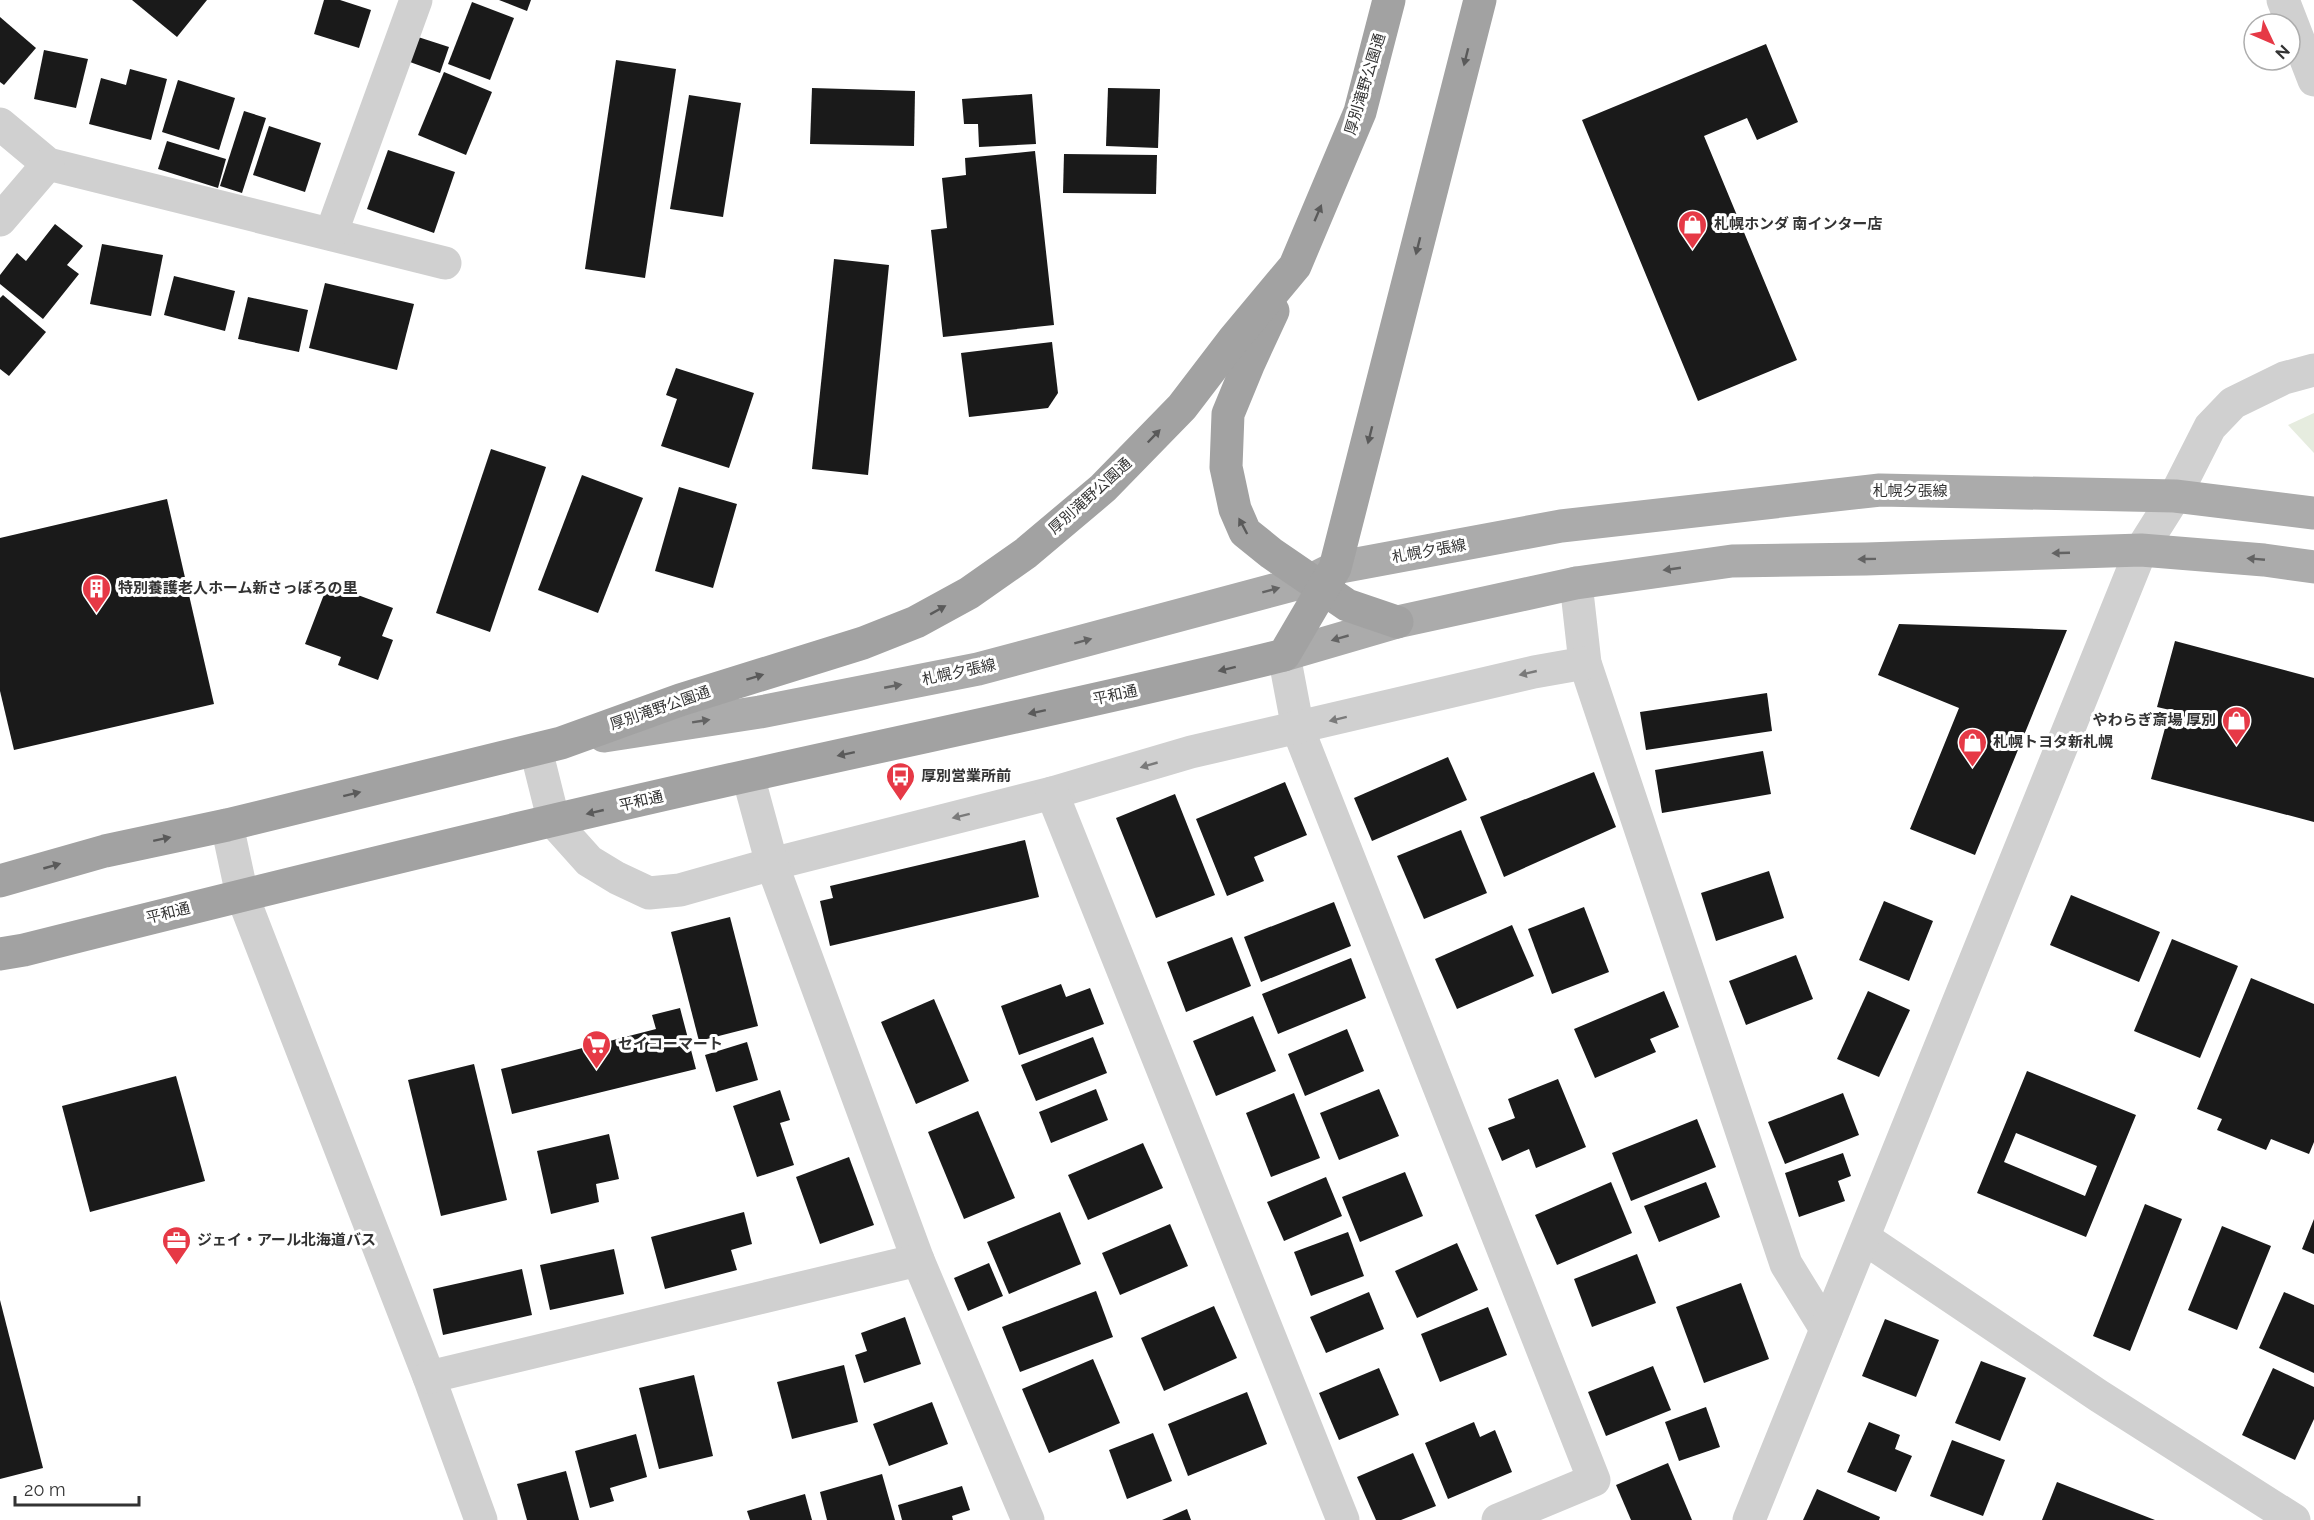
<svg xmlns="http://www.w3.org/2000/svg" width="2314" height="1520" font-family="Raleway,'Noto Sans JP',sans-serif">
  <rect width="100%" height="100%" fill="#fff"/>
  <polygon fill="#e6ecdf" points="2314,413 2314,453 2288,425"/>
  <g fill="#1a1a1a" fill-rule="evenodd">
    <polygon points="132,0 207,0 177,37"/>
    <polygon points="324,0 340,0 371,10 359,48 314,34"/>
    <polygon points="499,0 531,0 527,11"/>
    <polygon points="472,2 514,18 490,80 448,64"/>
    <polygon points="0,17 36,48 4,85 0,82"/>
    <polygon points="418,37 449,47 440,73 410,62"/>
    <polygon points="1766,44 1798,122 1757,140 1747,118 1704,136 1797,360 1698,401 1582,120"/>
    <polygon points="44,50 88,59 76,108 34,99"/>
    <polygon points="616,60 676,69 645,278 585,269"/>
    <polygon points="130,69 167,79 151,140 89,124 101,78 126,85"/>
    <polygon points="444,72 492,92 466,155 418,135"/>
    <polygon points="178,80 235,98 219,150 162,132"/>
    <polygon points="812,88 915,91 914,146 810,144"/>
    <polygon points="1108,88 1160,89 1158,148 1106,146"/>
    <polygon points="1032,94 1036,144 979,147 978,124 964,124 962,99"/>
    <polygon points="689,95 741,103 723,217 670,209"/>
    <polygon points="244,111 266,118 242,193 220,186"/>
    <polygon points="269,126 321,143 305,192 253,175"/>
    <polygon points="167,141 226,159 218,188 158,169"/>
    <polygon points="388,150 455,172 434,233 367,209"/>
    <polygon points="1035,151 1054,325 943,337 931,230 947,228 942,178 966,175 965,158"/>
    <polygon points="1064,154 1157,155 1156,194 1063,193"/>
    <polygon points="55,224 83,246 67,265 79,274 43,319 0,284 0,275 17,253 26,261"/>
    <polygon points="102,244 163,255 151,316 90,304"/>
    <polygon points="834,259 889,265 868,475 812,469"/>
    <polygon points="174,276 235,291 225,331 164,315"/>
    <polygon points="325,283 414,304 397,370 309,348"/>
    <polygon points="3,295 46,332 9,376 0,369 0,298"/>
    <polygon points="248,297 308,310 299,352 238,339"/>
    <polygon points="1052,342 1058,393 1048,408 969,417 961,353"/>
    <polygon points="676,368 754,393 729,468 661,446 677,399 666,395"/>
    <polygon points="491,449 546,467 490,632 436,613"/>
    <polygon points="582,475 643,498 598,613 538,590"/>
    <polygon points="679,487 737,504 713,588 655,571"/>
    <polygon points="167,499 214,704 14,750 0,691 0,538"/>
    <polygon points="328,584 393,608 382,636 393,640 378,680 338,665 341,657 305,644"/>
    <polygon points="1899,624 2067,630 1975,855 1910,829 1959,708 1878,675"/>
    <polygon points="2175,641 2314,678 2314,822 2151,779 2170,710 2157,707"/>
    <polygon points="1767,693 1772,731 1646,750 1640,712"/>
    <polygon points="1763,751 1771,794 1662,813 1655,770"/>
    <polygon points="1448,757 1467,800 1372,841 1354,798"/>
    <polygon points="1594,772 1616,827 1504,877 1480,817"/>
    <polygon points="1285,782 1307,835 1254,857 1264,881 1227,896 1196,819"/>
    <polygon points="1175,794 1215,895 1156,918 1116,818"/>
    <polygon points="1461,830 1487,893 1424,919 1397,856"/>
    <polygon points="1025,840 1039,897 830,946 820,901 833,898 830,886"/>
    <polygon points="1769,871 1784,918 1716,941 1701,893"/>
    <polygon points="2071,895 2160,932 2139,982 2050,945"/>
    <polygon points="1884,901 1933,921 1909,981 1859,960"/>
    <polygon points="1334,902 1351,946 1261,982 1244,937"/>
    <polygon points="1584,907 1609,972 1552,994 1528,929"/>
    <polygon points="730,917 758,1026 699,1041 671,932"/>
    <polygon points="1512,925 1534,976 1457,1009 1435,959"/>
    <polygon points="1232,937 1251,986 1186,1012 1167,962"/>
    <polygon points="2172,939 2238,966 2200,1058 2134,1031"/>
    <polygon points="1796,955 1813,999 1746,1025 1729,981"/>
    <polygon points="1351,958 1366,998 1278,1034 1262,994"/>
    <polygon points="2251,978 2314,1004 2314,1142 2309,1154 2271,1139 2266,1150 2217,1130 2222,1119 2197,1109"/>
    <polygon points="1061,984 1066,997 1090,988 1104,1024 1019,1055 1001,1006"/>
    <polygon points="1664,991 1679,1027 1650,1039 1656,1052 1595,1078 1574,1029"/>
    <polygon points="1868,991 1910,1010 1879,1077 1837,1059"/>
    <polygon points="934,999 969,1081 916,1104 881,1022"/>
    <polygon points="680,1008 696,1069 512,1114 501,1069 656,1029 652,1015"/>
    <polygon points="1253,1016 1276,1071 1216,1096 1193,1041"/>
    <polygon points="1347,1029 1364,1071 1305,1096 1288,1054"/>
    <polygon points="1093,1037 1107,1073 1036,1101 1021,1065"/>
    <polygon points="747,1042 758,1080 716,1092 705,1055"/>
    <polygon points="474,1064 507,1200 441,1216 408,1080"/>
    <path d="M2027,1071L2136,1115L2086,1237L1977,1193ZM2016,1133L2097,1166L2085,1196L2004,1162Z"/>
    <polygon points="176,1076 205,1181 90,1212 62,1106"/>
    <polygon points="1558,1079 1586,1147 1536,1168 1529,1149 1502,1161 1488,1128 1515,1118 1508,1099"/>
    <polygon points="1096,1089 1108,1120 1051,1143 1039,1112"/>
    <polygon points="1379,1089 1399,1136 1339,1160 1320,1113"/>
    <polygon points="780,1090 790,1120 780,1123 794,1165 757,1177 733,1106"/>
    <polygon points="1294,1093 1320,1158 1271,1177 1246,1113"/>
    <polygon points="1843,1093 1859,1135 1785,1164 1768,1122"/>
    <polygon points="978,1111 1015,1198 964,1219 928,1132"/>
    <polygon points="1697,1119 1716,1167 1631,1201 1612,1153"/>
    <polygon points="609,1134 619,1179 596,1184 599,1202 551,1214 537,1151"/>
    <polygon points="1143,1143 1163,1188 1088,1220 1068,1175"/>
    <polygon points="1843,1153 1851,1176 1838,1181 1845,1201 1799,1217 1785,1173"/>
    <polygon points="849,1157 874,1225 820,1244 796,1177"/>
    <polygon points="1405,1172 1423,1216 1360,1242 1342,1197"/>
    <polygon points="1326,1177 1342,1216 1284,1241 1267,1202"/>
    <polygon points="1611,1182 1632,1233 1557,1265 1535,1215"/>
    <polygon points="1706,1182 1720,1217 1659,1242 1644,1206"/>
    <polygon points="2145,1204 2182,1219 2130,1351 2093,1336"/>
    <polygon points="744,1212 752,1244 731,1250 737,1270 665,1289 651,1237"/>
    <polygon points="1060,1212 1081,1264 1009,1294 987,1242"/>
    <polygon points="2314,1219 2314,1254 2302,1249"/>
    <polygon points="1170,1224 1188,1266 1120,1295 1102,1253"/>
    <polygon points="2222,1226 2271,1246 2237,1330 2188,1310"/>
    <polygon points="1348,1232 1364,1276 1311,1296 1294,1252"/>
    <polygon points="1457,1243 1478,1290 1417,1318 1395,1271"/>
    <polygon points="614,1249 624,1294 550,1310 540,1265"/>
    <polygon points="1637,1254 1656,1303 1592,1327 1574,1279"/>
    <polygon points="989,1263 1003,1296 968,1311 954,1278"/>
    <polygon points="522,1269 532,1315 443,1335 433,1289"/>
    <polygon points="1741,1283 1769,1359 1704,1383 1676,1307"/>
    <polygon points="1096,1291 1113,1337 1020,1372 1002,1327"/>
    <polygon points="1369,1292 1384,1329 1326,1353 1310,1317"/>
    <polygon points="2284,1292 2314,1305 2314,1373 2259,1348"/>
    <polygon points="0,1300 43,1468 0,1479"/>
    <polygon points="1214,1306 1237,1358 1164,1391 1141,1338"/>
    <polygon points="1488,1307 1507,1355 1440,1382 1421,1334"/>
    <polygon points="905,1317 921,1364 864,1383 855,1355 867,1351 861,1333"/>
    <polygon points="1885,1319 1939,1340 1916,1397 1862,1376"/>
    <polygon points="1093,1359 1120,1423 1049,1453 1022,1389"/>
    <polygon points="1981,1361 2026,1378 2000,1441 1955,1423"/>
    <polygon points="844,1365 858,1422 792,1439 777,1382"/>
    <polygon points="1653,1366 1671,1410 1606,1436 1588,1392"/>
    <polygon points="1379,1368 1399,1415 1339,1440 1319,1393"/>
    <polygon points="2273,1368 2314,1387 2314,1419 2295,1460 2242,1435"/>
    <polygon points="694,1375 713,1456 659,1469 639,1388"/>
    <polygon points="1247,1392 1267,1444 1188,1476 1168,1424"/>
    <polygon points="932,1402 948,1444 889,1466 873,1424"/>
    <polygon points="1706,1407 1720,1447 1679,1461 1665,1422"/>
    <polygon points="1474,1422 1480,1437 1495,1430 1512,1472 1448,1499 1425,1443"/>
    <polygon points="1869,1422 1900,1435 1895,1449 1912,1456 1896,1492 1847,1472"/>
    <polygon points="1153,1433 1172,1481 1127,1499 1109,1450"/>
    <polygon points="636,1434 647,1477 610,1488 614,1501 590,1508 575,1451"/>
    <polygon points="1952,1440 2005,1460 1983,1516 1930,1496"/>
    <polygon points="1413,1453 1436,1506 1401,1520 1376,1520 1357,1477"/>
    <polygon points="1668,1463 1692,1520 1631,1520 1616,1485"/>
    <polygon points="566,1471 579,1520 527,1520 517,1484"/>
    <polygon points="882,1474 895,1520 827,1520 820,1492"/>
    <polygon points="2057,1482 2155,1520 2042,1520"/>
    <polygon points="962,1486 970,1510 952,1516 953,1520 902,1520 898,1505"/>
    <polygon points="1817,1489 1880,1517 1879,1520 1803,1520"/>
    <polygon points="805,1494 812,1520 750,1520 747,1511"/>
    <polygon points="1187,1509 1191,1520 1162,1520"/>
  </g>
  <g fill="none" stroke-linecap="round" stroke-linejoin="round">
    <g stroke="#d0d0d0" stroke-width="33">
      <polyline points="2283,0 2314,80"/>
      <polyline points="0,124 48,164 445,263"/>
      <polyline points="0,220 48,164"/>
      <polyline points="331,234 416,0"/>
      <polyline points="1576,583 1585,663 1786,1264 1826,1329"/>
      <polyline points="1284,655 1298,729 1594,1480 1498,1520"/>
      <polyline points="536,750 554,822 589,861 617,878 649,893 680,890 772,864 1052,793 1191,752 1534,672 1585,663"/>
      <polyline points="748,776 772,864 918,1260 1028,1520"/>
      <polyline points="1052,793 1343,1520"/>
      <polyline points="227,825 242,895 429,1377 481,1520"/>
      <polyline points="1864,1238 2099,1396 2294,1520"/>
      <polyline points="429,1377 918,1260"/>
    </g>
    <polyline stroke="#d0d0d0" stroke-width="33" points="1749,1520 2141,550 2175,496 2210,427 2233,403 2284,378 2314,370"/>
    <g stroke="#ababab" stroke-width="33">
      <polyline points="1284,655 1397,622 1576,583 1732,561 1866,559 2141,550 2264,560 2314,567"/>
      <polyline points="604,736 760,712 978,669 1311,580 1335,568 1561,526 1880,490 2175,496 2314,513"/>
    </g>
    <g stroke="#a2a2a2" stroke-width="33">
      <polyline points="1273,311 1249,363 1228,414 1226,467 1235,509 1245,532 1271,553 1347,605 1397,622"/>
      <polyline points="0,881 105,851 227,825 561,743 680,700 863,643 916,622 969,593 1026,553 1103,488 1182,407 1234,339 1295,266 1360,112 1389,0"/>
      <path d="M0,954L24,950C266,889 508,829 751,775C929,735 1107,699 1284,655L1335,568L1480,0"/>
    </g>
  </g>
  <defs><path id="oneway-solid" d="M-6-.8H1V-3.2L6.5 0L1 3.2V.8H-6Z" transform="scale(1.5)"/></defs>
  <g fill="#5a5a5a">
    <use href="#oneway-solid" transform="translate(1466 57) rotate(104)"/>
    <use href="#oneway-solid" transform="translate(1318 213) rotate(-67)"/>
    <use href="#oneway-solid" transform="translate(1418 246) rotate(104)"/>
    <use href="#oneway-solid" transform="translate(1370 435) rotate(104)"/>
    <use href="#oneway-solid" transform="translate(1154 436) rotate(-46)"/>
    <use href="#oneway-solid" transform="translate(1243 526) rotate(-118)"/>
    <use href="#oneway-solid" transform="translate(938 610) rotate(-29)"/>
    <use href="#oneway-solid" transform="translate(1227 669) rotate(166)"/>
    <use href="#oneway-solid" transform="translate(755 677) rotate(-17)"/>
    <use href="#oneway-solid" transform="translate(1037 712) rotate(168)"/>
    <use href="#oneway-solid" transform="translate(846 754) rotate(168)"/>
    <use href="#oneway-solid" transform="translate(352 794) rotate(-14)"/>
    <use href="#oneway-solid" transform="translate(595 812) rotate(167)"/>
    <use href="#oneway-solid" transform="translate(162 839) rotate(-12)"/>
    <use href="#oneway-solid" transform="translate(52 866) rotate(-16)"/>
  </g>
  <g fill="#636363">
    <use href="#oneway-solid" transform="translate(2061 553) rotate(178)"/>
    <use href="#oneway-solid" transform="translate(1867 559) rotate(179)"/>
    <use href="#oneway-solid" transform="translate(2256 559) rotate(-175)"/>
    <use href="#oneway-solid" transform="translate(1672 569) rotate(172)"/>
    <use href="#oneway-solid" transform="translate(1271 590) rotate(-15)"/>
    <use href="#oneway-solid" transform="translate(1340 638) rotate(164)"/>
    <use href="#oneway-solid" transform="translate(1083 641) rotate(-15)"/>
    <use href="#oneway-solid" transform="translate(893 686) rotate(-11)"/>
    <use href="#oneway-solid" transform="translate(701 721) rotate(-9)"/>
  </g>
  <g fill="#7a7a7a">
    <use href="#oneway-solid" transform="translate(1528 673) rotate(167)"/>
    <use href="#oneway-solid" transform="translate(1338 719) rotate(166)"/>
    <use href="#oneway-solid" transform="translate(1149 765) rotate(164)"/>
    <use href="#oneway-solid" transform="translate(961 816) rotate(166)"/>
  </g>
  <defs>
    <symbol id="shop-pin" viewBox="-11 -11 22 30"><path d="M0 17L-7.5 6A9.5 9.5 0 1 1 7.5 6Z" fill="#e63946" stroke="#fff"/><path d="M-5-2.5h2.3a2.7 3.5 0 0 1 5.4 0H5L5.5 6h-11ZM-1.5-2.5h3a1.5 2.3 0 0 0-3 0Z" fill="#fff"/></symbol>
    <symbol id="building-pin" viewBox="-11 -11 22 30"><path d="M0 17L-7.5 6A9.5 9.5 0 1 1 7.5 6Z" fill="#e63946" stroke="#fff"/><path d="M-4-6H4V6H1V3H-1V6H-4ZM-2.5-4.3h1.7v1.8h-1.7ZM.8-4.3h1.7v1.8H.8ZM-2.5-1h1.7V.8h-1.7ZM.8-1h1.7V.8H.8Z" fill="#fff"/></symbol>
    <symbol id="bus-pin" viewBox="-11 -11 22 30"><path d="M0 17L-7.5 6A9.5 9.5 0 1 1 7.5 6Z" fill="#e63946" stroke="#fff"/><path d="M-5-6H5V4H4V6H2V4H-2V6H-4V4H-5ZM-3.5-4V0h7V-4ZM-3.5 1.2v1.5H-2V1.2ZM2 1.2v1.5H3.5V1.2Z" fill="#fff"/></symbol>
    <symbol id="supermarket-pin" viewBox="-11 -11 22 30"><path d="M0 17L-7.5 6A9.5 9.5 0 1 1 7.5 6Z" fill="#e63946" stroke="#fff"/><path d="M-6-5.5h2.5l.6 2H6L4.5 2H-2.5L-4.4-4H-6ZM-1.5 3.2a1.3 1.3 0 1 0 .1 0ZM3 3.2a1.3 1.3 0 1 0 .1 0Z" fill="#fff"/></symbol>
    <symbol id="office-pin" viewBox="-11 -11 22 30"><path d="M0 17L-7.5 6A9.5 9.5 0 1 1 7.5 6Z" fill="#e63946" stroke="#fff"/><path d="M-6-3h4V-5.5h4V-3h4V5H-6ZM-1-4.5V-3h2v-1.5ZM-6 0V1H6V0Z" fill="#fff"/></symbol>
  </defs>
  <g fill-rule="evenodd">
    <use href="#shop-pin" x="1676" y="208" width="33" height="45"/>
    <use href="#building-pin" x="80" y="572" width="33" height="45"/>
    <use href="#shop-pin" x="2220" y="704" width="33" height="45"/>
    <use href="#shop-pin" x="1956" y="726" width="33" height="45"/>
    <use href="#bus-pin" x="884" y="760" width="33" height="45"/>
    <use href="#supermarket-pin" x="580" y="1028" width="33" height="45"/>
    <use href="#office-pin" x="160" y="1224" width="33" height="45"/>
  </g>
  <g text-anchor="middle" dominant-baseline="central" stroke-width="6" stroke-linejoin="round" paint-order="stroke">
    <g font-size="15" fill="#333" stroke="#fff">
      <text transform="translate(1365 84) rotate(-73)">厚別滝野公園通</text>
      <text x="1910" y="491">札幌夕張線</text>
      <text transform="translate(1090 496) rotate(-42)">厚別滝野公園通</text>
      <text transform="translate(1429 551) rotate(-10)">札幌夕張線</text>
      <text transform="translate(959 672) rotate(-12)">札幌夕張線</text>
      <text transform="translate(1115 695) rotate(-12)">平和通</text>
      <text transform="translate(660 708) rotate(-19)">厚別滝野公園通</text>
      <text transform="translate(641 801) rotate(-13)">平和通</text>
      <text transform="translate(168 913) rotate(-14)">平和通</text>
    </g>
    <g font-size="15" font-weight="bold" fill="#333" stroke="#fff" text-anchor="start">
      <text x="1714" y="224">札幌ホンダ 南インター店</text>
      <text x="118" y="588">特別養護老人ホーム新さっぽろの里</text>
      <text x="2216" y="720" text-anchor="end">やわらぎ斎場 厚別</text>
      <text x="1993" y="742">札幌トヨタ新札幌</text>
      <text x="921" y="776">厚別営業所前</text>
      <text x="618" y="1044">セイコーマート</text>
      <text x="197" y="1240">ジェイ・アール北海道バス</text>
    </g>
  </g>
  <g transform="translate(2272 42) rotate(134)"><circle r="28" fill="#ffffff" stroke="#adadad" stroke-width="1.5"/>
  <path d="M0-4.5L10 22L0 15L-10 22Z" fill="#e63946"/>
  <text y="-9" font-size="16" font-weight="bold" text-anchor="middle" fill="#333333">N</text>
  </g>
  <path d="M15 1496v9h124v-9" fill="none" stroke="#333333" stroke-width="3"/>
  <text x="24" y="1496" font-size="18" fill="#333333" stroke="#ffffff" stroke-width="4.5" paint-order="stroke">20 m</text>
</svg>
